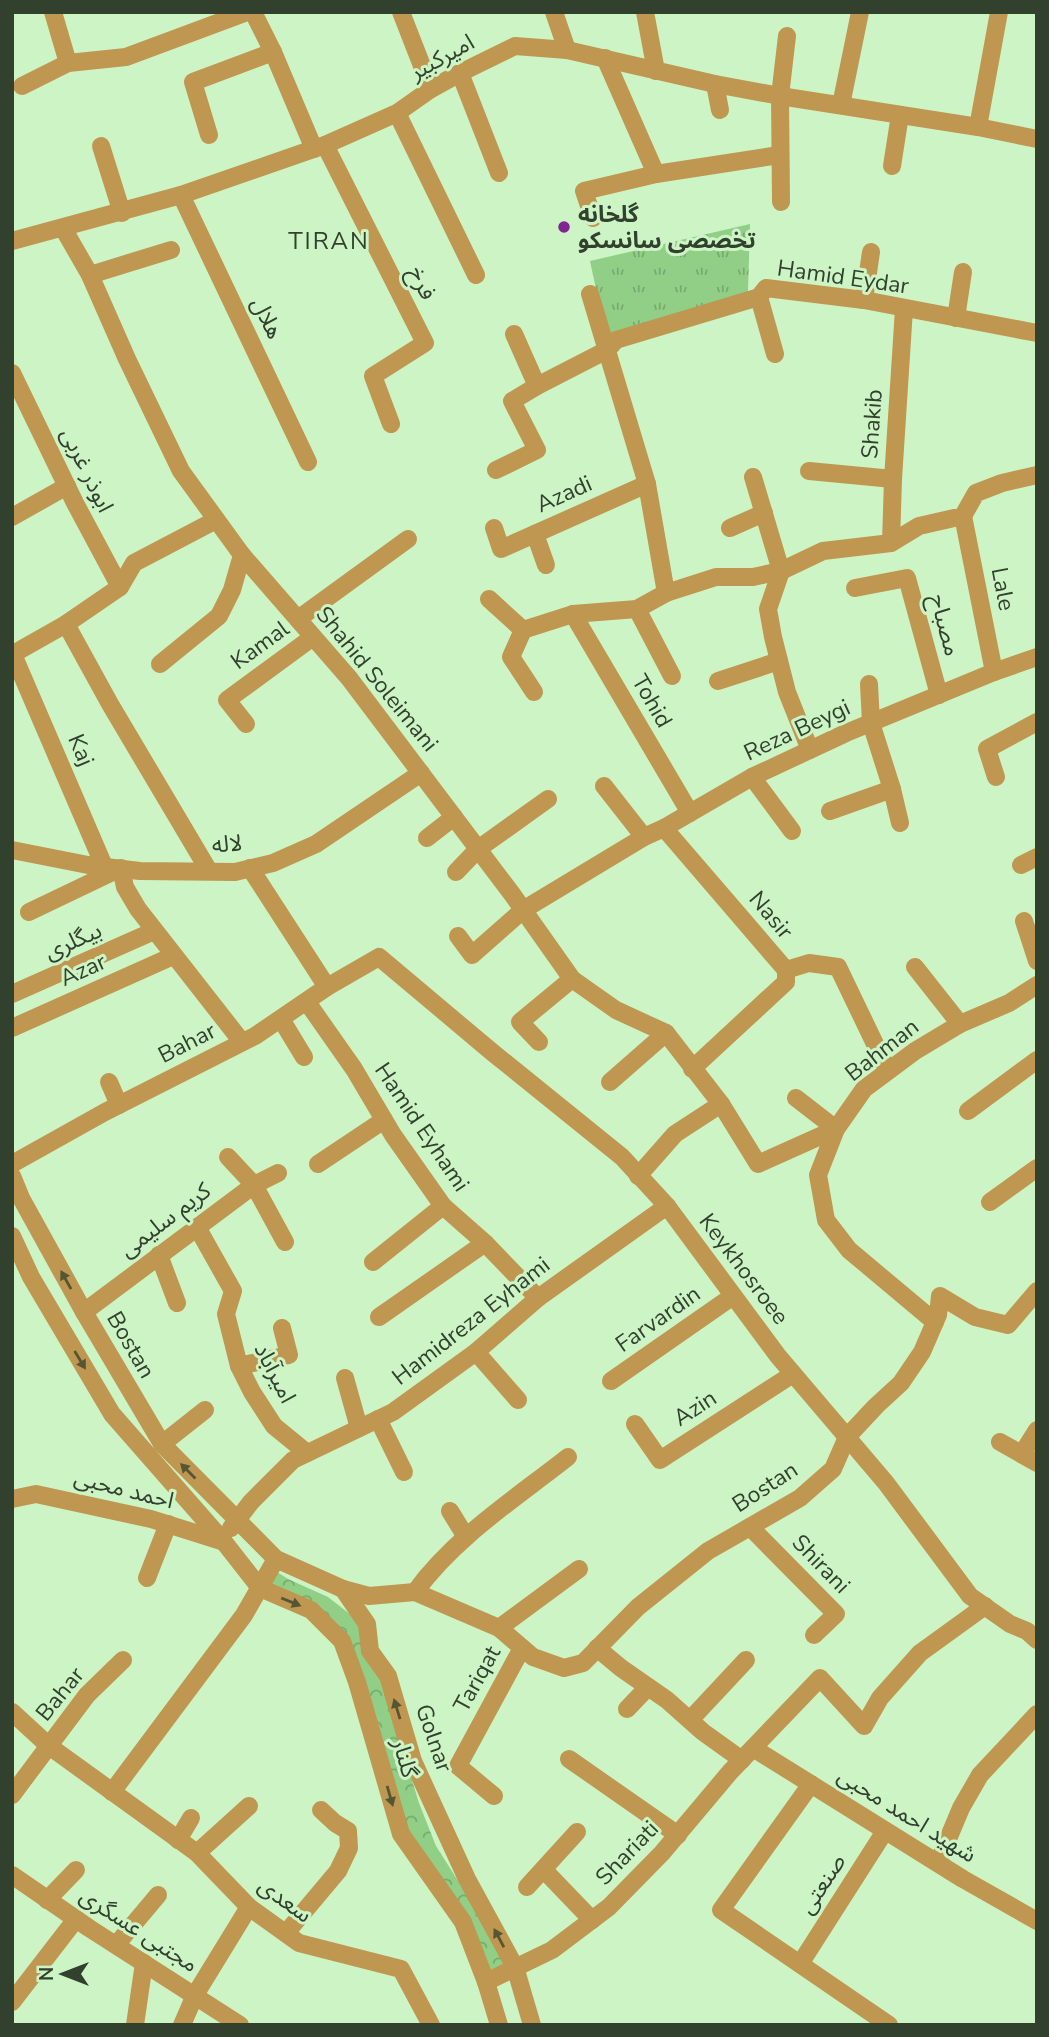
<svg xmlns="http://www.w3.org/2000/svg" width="1049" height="2037" font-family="'Nunito Sans','Noto Sans Arabic',sans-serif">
  <defs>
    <pattern id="forest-crowns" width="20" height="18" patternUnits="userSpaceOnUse" patternTransform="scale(1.75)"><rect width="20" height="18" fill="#91cf86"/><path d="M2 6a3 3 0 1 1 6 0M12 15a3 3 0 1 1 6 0" fill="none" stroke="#77aa6e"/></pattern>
    <pattern id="park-tufts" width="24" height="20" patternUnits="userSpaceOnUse" patternTransform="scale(1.75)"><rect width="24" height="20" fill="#91cf86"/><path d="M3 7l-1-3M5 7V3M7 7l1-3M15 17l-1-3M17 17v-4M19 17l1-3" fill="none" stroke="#77aa6e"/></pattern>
  </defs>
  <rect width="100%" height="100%" fill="#cdf4c5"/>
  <polygon fill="url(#forest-crowns)" points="277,1572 288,1579 328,1597 355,1618 378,1670 419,1803 436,1846 479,1914 505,1964 488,1971 407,1831 347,1638 269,1588"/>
  <polygon fill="url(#park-tufts)" points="750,224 748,293 606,336 590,261"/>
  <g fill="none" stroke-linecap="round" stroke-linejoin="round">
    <g stroke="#bf9750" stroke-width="18">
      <polyline points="53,12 68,63"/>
      <polyline points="253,12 273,52 314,149"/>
      <polyline points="401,12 431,89"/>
      <polyline points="554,12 567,50"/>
      <polyline points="645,12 656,71"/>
      <polyline points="605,58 656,174"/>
      <polyline points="460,73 499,173"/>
      <polyline points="715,84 720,110"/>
      <polyline points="22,86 68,63 126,57 247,12"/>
      <polyline points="841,105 860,12"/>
      <polyline points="397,113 476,275"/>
      <polyline points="978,127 999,12"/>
      <polyline points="209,135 193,82 273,52"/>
      <polyline points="325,145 425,343 373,376 391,424"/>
      <polyline points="101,146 122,213"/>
      <polyline points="892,166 900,115"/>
      <polyline points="181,195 308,462"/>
      <polyline points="781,202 780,96 787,36"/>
      <polyline points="593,218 584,191 656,174 779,155"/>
      <polyline points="63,228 90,275 127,359 181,471 242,555 349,678 512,894 572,979 616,1010 666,1033 721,1104 758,1164 836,1129 796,1098"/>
      <polyline points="12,241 181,195 325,145 397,113 431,89 460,73 515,46 567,50 715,84 780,96 978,127 1037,139"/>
      <polyline points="90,275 171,250"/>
      <polyline points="590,294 647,484 666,593"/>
      <polyline points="759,297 775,354"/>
      <polyline points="864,300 871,252"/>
      <polyline points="956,318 963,272"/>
      <polyline points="514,334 537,386"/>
      <polyline points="12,373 75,503 120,587"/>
      <polyline points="496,470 537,450 512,401 537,386 607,350 616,340 759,297 766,288 864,300 1037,333"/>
      <polyline points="809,471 893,479"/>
      <polyline points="753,477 781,571 768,609 773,637 787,692 810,750"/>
      <polyline points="963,516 994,672"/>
      <polyline points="12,517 67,486"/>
      <polyline points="494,528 501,549 647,484"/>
      <polyline points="730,528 764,513"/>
      <polyline points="535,534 546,565"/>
      <polyline points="891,543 893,479 904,309"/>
      <polyline points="855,588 907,578 939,695"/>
      <polyline points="489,599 523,630"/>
      <polyline points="637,609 672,676"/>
      <polyline points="573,614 690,813"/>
      <polyline points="298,619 408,539"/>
      <polyline points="66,624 110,704 209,871"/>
      <polyline points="12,652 104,866"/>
      <polyline points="13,654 66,624 120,587 134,563 216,520"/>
      <polyline points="160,664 219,616 232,590 242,555"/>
      <polyline points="718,681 779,661"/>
      <polyline points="869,684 871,723 892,789 900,823"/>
      <polyline points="534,692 511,657 523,630 573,614 637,609 666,593 716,577 753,577 781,571 823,551 891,543 919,526 963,516 976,493 1002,483 1037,475"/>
      <polyline points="246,724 227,700 313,637"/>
      <polyline points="752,777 792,831"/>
      <polyline points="996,777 987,749 1037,722"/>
      <polyline points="604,786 644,837"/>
      <polyline points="830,811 892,789"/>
      <polyline points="664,828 786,970 809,963 838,967 888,1071"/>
      <polyline points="427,838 454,817"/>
      <polyline points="12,850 88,865 140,871 235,872 273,863 316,844 421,773"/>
      <polyline points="1021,865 1037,857"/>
      <polyline points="250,868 327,987"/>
      <polyline points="456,872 478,849 548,799"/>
      <polyline points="29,912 121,868 125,887 138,909 242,1042"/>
      <polyline points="1024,921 1037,961"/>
      <polyline points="458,936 472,955 523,910 644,837 664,828 752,777 846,733 994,672 1037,657"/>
      <polyline points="915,967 960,1024"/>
      <polyline points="12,994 154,931"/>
      <polyline points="307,1002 354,1069 393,1135 443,1206 485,1243 538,1298"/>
      <polyline points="281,1019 304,1057"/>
      <polyline points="12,1028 173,956"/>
      <polyline points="539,1042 520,1022 572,979"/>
      <polyline points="692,1069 786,982 786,970"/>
      <polyline points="109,1082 119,1105"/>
      <polyline points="610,1082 666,1033"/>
      <polyline points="968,1111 1037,1060"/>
      <polyline points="228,1157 254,1185 285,1242"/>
      <polyline points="12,1164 105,1112 255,1036 327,987 379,957 492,1052 622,1157 667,1206 778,1356 886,1483 970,1596 1010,1624 1027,1631 1037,1640"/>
      <polyline points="318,1164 384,1120"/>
      <polyline points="12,1176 21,1198 84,1312 162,1444 276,1559 343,1589 367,1624 370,1651 388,1676 413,1761 467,1879 515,1967 532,2025"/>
      <polyline points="638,1176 675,1134 721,1104"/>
      <polyline points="990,1202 1037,1168"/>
      <polyline points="197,1227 233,1291 226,1314 239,1366 252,1392 274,1426 307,1453"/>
      <polyline points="12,1236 31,1277 112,1414 224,1542 260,1588 311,1610 342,1641 357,1682 401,1834 463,1922 486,1982 499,2025"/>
      <polyline points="159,1255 177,1303"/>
      <polyline points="373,1262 443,1206"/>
      <polyline points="84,1312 254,1185 278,1173"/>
      <polyline points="379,1317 485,1243"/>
      <polyline points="935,1322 849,1250 826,1220 818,1175 836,1129 864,1089 915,1051 960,1024 1009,1003 1037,985"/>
      <polyline points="476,1352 518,1400"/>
      <polyline points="239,1366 289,1355 282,1328"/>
      <polyline points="345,1378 359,1428"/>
      <polyline points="611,1381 733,1296"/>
      <polyline points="378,1419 404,1472"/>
      <polyline points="635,1424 660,1460 793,1374"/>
      <polyline points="1000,1442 1037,1463"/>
      <polyline points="162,1444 205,1410"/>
      <polyline points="1022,1454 1037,1430"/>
      <polyline points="12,1499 36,1494 151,1519 224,1542"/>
      <polyline points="450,1511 466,1537"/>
      <polyline points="750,1527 836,1614 814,1635"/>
      <polyline points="231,1528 251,1502 293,1460 393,1412 476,1352 538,1298 667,1206"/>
      <polyline points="147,1578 168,1524"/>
      <polyline points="343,1589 369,1596 415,1592 499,1628 533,1657 564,1668 583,1663 638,1607 708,1551 800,1498 833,1469 847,1437 876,1406 901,1383 922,1352 938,1315 940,1296 975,1317 1008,1325 1037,1291"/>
      <path d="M415,1592C455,1537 516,1498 568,1457"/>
      <polyline points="499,1628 579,1569"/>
      <polyline points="597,1648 621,1668 667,1700 703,1732 742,1760"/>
      <polyline points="627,1709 648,1687"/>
      <polyline points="12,1712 49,1746 197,1853 249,1907 299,1943 401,1969 431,2025"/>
      <polyline points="690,1720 746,1660"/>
      <polyline points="753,1748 963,1879 1037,1921"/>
      <polyline points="569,1759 678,1835"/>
      <polyline points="811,1784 721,1910 889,2025"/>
      <polyline points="112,1792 244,1615 276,1559"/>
      <polyline points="12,1795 87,1695 123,1660"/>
      <polyline points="494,1796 458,1766 522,1648"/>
      <polyline points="178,1840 191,1818"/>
      <polyline points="197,1853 249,1806"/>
      <polyline points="938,1863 961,1808 980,1775 1037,1714"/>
      <polyline points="544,1870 592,1920"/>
      <polyline points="12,1875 89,1928 240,2025"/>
      <polyline points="527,1887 577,1832"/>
      <polyline points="47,1900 76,1870"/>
      <polyline points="286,1933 338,1871 349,1848 348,1831 335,1823 321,1810"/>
      <polyline points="116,1945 158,1895"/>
      <polyline points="800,1964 885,1831"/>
      <polyline points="486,1982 552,1950 609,1907 662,1853 730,1772 820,1678 864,1726 880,1698 920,1653 985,1606"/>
      <polyline points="12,2002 76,1919"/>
      <polyline points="135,2025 144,1963"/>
      <polyline points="182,2025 195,1995 249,1907"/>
    </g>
  </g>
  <defs><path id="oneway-solid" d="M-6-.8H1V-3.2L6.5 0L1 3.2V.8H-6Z" transform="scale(1.75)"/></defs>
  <g fill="#545636">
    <use href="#oneway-solid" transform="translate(66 1280) rotate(-119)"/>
    <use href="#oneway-solid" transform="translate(80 1360) rotate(59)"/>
    <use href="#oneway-solid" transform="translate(188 1471) rotate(-135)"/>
    <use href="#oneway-solid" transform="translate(291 1602) rotate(22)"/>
    <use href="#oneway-solid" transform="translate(397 1709) rotate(-107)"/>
    <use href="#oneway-solid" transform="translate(390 1796) rotate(74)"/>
    <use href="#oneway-solid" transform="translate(499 1938) rotate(-118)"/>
  </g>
  <circle fill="#802591" stroke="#cdf4c5" stroke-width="2.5" cx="564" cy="227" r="7"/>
  <g text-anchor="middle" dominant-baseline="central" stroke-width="6" stroke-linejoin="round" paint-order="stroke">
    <g font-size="23" fill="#31412e" stroke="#cdf4c5">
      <text transform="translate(442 57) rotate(-29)">امیرکبیر</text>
      <text transform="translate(843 277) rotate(8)">Hamid Eydar</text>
      <text transform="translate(422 283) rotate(63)">فرخ</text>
      <text transform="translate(267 318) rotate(64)">هلال</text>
      <text transform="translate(872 424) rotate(-86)">Shakib</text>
      <text transform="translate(87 470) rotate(64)">ابوذر غربی</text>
      <text transform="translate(564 494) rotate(-24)">Azadi</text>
      <text transform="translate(1003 589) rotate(79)">Lale</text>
      <text transform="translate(945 625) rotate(75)">مصباح</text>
      <text transform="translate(260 645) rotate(-36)">Kamal</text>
      <text transform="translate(377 679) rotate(51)">Shahid Soleimani</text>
      <text transform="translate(652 701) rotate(60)">Tohid</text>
      <text transform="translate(797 730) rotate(-25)">Reza Beygi</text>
      <text transform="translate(81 750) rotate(67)">Kaj</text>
      <text transform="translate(227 844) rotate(-4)">لاله</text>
      <text transform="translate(771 915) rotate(50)">Nasir</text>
      <text transform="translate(73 941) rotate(-24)">بیگلری</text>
      <text transform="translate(83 970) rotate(-24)">Azar</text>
      <text transform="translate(187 1043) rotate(-27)">Bahar</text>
      <text transform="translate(882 1050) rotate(-38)">Bahman</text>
      <text transform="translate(422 1127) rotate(56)">Hamid Eyhami</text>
      <text transform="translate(165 1220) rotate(-37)">کریم سلیمی</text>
      <text transform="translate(744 1269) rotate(53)">Keykhosroee</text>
      <text transform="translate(658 1319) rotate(-35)">Farvardin</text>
      <text transform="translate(471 1321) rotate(-38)">Hamidreza Eyhami</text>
      <text transform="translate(131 1345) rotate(60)">Bostan</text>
      <text transform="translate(275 1373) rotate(63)">امیرآباد</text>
      <text transform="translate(695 1408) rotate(-33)">Azin</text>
      <text transform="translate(765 1487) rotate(-33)">Bostan</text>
      <text transform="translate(124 1489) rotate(14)">احمد محبی</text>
      <text transform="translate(821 1564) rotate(46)">Shirani</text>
      <text transform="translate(477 1679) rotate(-61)">Tariqat</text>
      <text transform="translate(60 1694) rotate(-51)">Bahar</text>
      <text transform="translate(434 1738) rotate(71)">Golnar</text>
      <text transform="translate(405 1758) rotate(74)">گلنار</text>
      <text transform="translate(907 1815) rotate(32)">شهید احمد محبی</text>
      <text transform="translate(627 1853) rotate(-46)">Shariati</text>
      <text transform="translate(822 1884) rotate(-57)">صنعتی</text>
      <text transform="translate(285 1900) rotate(36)">سعدی</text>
      <text transform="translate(139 1930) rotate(33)">مجتبی عسگری</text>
    </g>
    <g font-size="23" font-weight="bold" fill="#31412e" stroke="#cdf4c5" text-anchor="start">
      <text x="578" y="214">گلخانه<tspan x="578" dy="26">تخصصی سانسکو</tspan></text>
    </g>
    <g font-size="24" letter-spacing="2" fill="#31412e" stroke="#cdf4c5">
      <text x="329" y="241">TIRAN</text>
    </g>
  </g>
  <rect width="1049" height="2037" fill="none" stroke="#31412e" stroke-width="28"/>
  <g transform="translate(63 1974) rotate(270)" stroke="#cdf4c5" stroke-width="5" paint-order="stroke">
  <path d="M0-5L12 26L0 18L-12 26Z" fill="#31412e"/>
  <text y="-10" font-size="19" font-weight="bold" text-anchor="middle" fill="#31412e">N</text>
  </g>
</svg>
